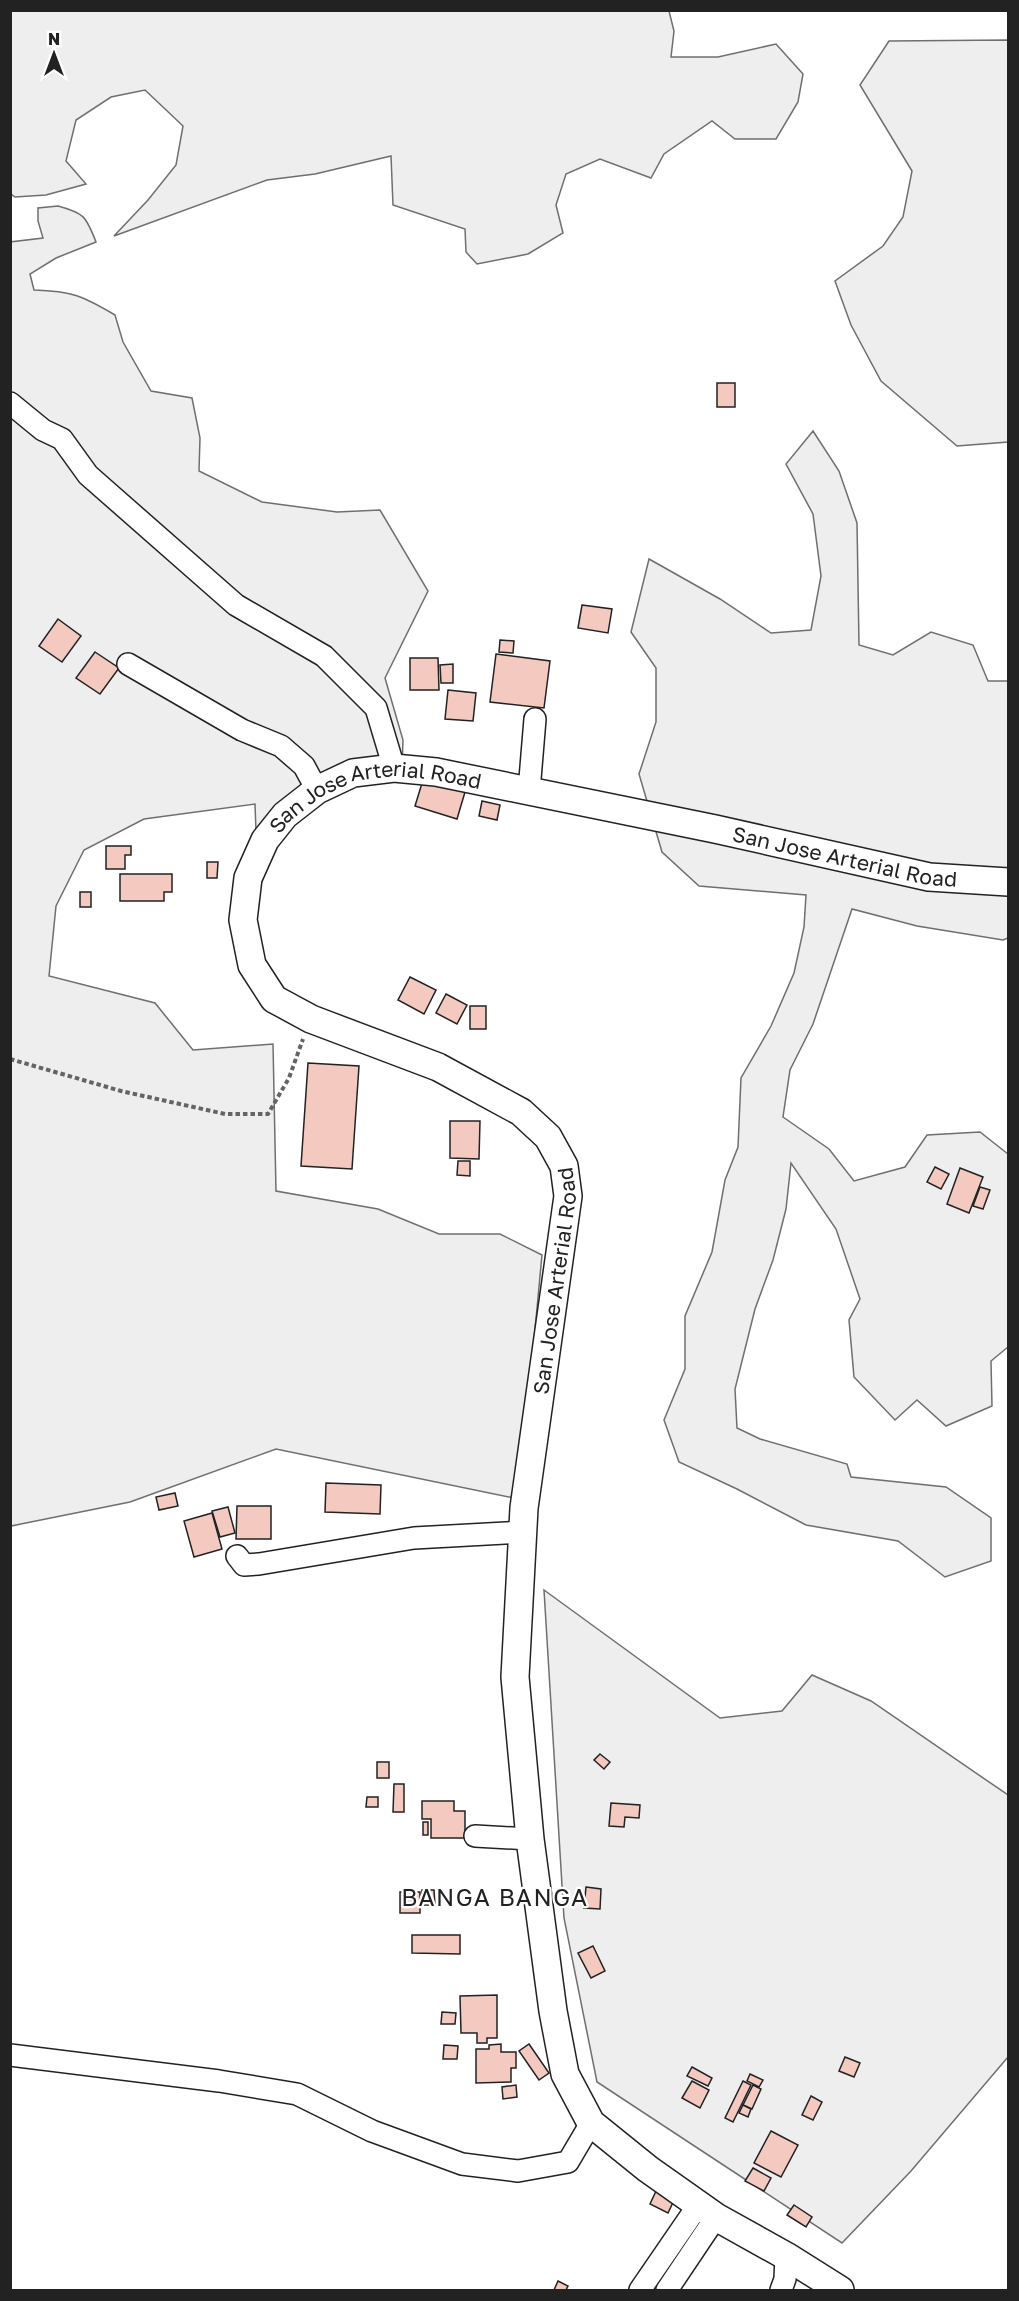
<svg xmlns="http://www.w3.org/2000/svg" width="1019" height="2301" font-family="'Golos Text',sans-serif">
  <rect width="100%" height="100%" fill="#fff"/>
  <g fill="#eee" stroke="#6f6f6f" stroke-width="1.5">
    <polygon points="11,10 669,11 674,31 671,57 718,57 776,44 803,74 798,102 776,139 735,139 712,121 664,154 651,178 600,159 566,174 556,205 563,233 528,254 477,264 466,252 465,229 393,205 391,156 315,174 267,180 114,236 148,200 176,165 183,126 145,90 111,97 76,120 66,161 86,184 46,195 15,197 11,194"/>
    <polygon points="1008,40 1008,442 957,446 881,381 851,325 835,281 883,246 903,217 912,171 860,85 889,41"/>
    <path d="M58,206C84,213 86,216 96,242L56,258L30,274L34,290C72,291 83,296 115,315L123,342L151,391L192,398L200,438L199,471L262,502L337,512L380,510L428,591L385,678L403,740L402,769L317,790L257,859L255,804L144,819L84,850L56,906L49,976L155,1003L193,1050L273,1044L276,1191L378,1209L439,1234H500L542,1255L519,1499L276,1449L130,1502L11,1526L10,242L43,238L38,221V208Z"/>
    <polygon points="813,431 839,471 857,523 859,645 893,655 931,632 973,645 988,681 1008,681 1008,938 1003,940 917,926 852,909 813,1024 790,1070 783,1117 829,1149 854,1181 905,1167 927,1135 980,1132 1008,1154 1008,1347 991,1361 992,1406 946,1426 917,1400 895,1420 854,1377 849,1320 860,1299 836,1229 791,1163 786,1209 773,1260 755,1309 735,1389 737,1428 760,1439 847,1464 851,1477 946,1487 991,1518 991,1561 945,1577 898,1541 806,1525 737,1489 679,1462 664,1420 685,1369 685,1316 712,1252 725,1180 738,1147 741,1078 771,1026 794,973 804,927 806,895 699,886 662,852 639,774 656,722 656,668 631,632 649,559 720,599 771,633 811,630 821,576 813,514 786,464"/>
    <polygon points="544,1590 720,1718 782,1711 812,1675 871,1701 1008,1795 1008,2057 911,2171 842,2243 597,2082 564,1918"/>
  </g>
  <g fill="#f3c9c0" stroke="#222" stroke-width="1.5">
    <rect x="717" y="383" width="18" height="24"/>
    <polygon points="582,605 612,609 608,633 578,628"/>
    <polygon points="58,619 81,636 62,662 39,646"/>
    <polygon points="500,640 514,641 513,653 499,652"/>
    <polygon points="95,652 119,668 100,694 76,678"/>
    <polygon points="496,654 550,661 544,708 490,702"/>
    <polygon points="410,658 438,658 439,690 410,690"/>
    <polygon points="453,664 453,683 441,683 440,665"/>
    <polygon points="448,690 476,693 473,721 445,719"/>
    <polygon points="423,780 465,792 457,819 415,806"/>
    <polygon points="482,801 500,805 497,820 479,816"/>
    <polygon points="106,846 131,846 131,855 125,855 125,869 106,869"/>
    <polygon points="207,862 218,862 217,878 207,878"/>
    <polygon points="120,874 172,874 172,892 164,892 164,901 120,901"/>
    <rect x="80" y="892" width="11" height="15"/>
    <polygon points="410,977 436,990 424,1014 398,1000"/>
    <polygon points="446,994 467,1005 457,1024 436,1013"/>
    <rect x="470" y="1006" width="16" height="23"/>
    <polygon points="308,1063 359,1066 352,1169 301,1166"/>
    <polygon points="450,1121 480,1121 479,1159 450,1158"/>
    <polygon points="458,1161 470,1161 470,1176 457,1175"/>
    <polygon points="935,1167 949,1174 941,1189 927,1182"/>
    <polygon points="960,1168 983,1177 969,1213 947,1204"/>
    <polygon points="980,1187 990,1190 983,1209 973,1206"/>
    <polygon points="326,1483 381,1485 380,1514 325,1512"/>
    <polygon points="175,1493 178,1506 159,1510 156,1497"/>
    <polygon points="237,1506 271,1506 271,1539 236,1539"/>
    <polygon points="228,1507 235,1533 220,1537 212,1511"/>
    <polygon points="212,1513 222,1549 194,1557 184,1521"/>
    <polygon points="600,1754 610,1762 604,1769 594,1760"/>
    <rect x="377" y="1762" width="12" height="16"/>
    <polygon points="394,1784 404,1784 404,1812 393,1812"/>
    <polygon points="367,1797 378,1797 378,1807 366,1807"/>
    <polygon points="422,1801 454,1801 454,1811 465,1811 465,1838 431,1838 431,1819 422,1819"/>
    <polygon points="611,1803 640,1805 639,1818 625,1817 624,1827 609,1826"/>
    <rect x="423" y="1822" width="5" height="13"/>
    <polygon points="586,1887 601,1889 600,1909 584,1908"/>
    <polygon points="422,1890 434,1890 435,1905 422,1905"/>
    <rect x="400" y="1892" width="20" height="21"/>
    <polygon points="412,1935 460,1935 460,1954 412,1953"/>
    <polygon points="593,1946 605,1971 591,1978 578,1953"/>
    <polygon points="497,1995 497,2038 487,2038 487,2043 477,2043 477,2033 461,2033 460,1996"/>
    <polygon points="442,2012 456,2013 455,2024 441,2024"/>
    <polygon points="501,2044 501,2052 516,2052 516,2068 511,2068 511,2082 476,2083 476,2049 489,2049 489,2045"/>
    <polygon points="529,2044 549,2073 539,2080 519,2051"/>
    <polygon points="444,2045 458,2046 457,2059 443,2059"/>
    <polygon points="845,2057 860,2063 854,2077 839,2071"/>
    <polygon points="692,2067 712,2078 708,2086 687,2076"/>
    <polygon points="750,2074 763,2080 759,2087 747,2081"/>
    <polygon points="692,2081 709,2090 700,2108 682,2098"/>
    <polygon points="743,2081 751,2085 733,2122 725,2118"/>
    <polygon points="516,2085 517,2097 503,2099 502,2087"/>
    <polygon points="753,2085 761,2089 752,2109 743,2105"/>
    <polygon points="811,2096 822,2102 813,2120 802,2115"/>
    <polygon points="743,2105 751,2109 748,2117 739,2113"/>
    <polygon points="771,2131 798,2145 781,2177 754,2163"/>
    <polygon points="753,2168 771,2178 764,2191 745,2181"/>
    <polygon points="657,2189 675,2198 668,2213 650,2204"/>
    <polygon points="794,2205 812,2217 806,2227 787,2215"/>
    <polygon points="558,2281 568,2286 566,2290 554,2290"/>
  </g>
  <g fill="none" stroke-linecap="round" stroke-linejoin="round">
    <defs>
      <g id="minor">
        <polyline points="10,403 43,430 62,439 88,475 236,605 324,656 376,708 394,768"/>
        <polyline points="128,664 242,730 281,746 304,766 317,790"/>
        <polyline points="529,791 535,719"/>
        <polyline points="237,1556 244,1565 259,1564 414,1538 523,1532"/>
        <polyline points="475,1836 530,1839"/>
        <polyline points="10,2055 219,2081 297,2094 372,2131 462,2164 518,2171 568,2162 591,2123"/>
        <polyline points="640,2290 699,2204"/>
        <polyline points="667,2290 716,2217"/>
        <polyline points="781,2290 785,2279 786,2256"/>
      </g>
      <g id="major">
        <path id="s1" d="M840,2290L786,2256L716,2217L648,2169L591,2123L565,2074L553,2011L530,1839L515,1677L524,1508L568,1196L564,1166L548,1137L521,1112L438,1067L311,1019L274,999L252,965L243,920L248,878L265,840L285,815L317,790L353,773L394,768L436,772L715,829L929,877L1008,882"/>
      </g>
    </defs>
    <use href="#minor" stroke="#222" stroke-width="24"/>
    <use href="#major" stroke="#222" stroke-width="30"/>
    <polyline stroke="#646464" stroke-width="4" stroke-dasharray="4.5 3" stroke-linecap="butt" points="10,1059 121,1091 225,1114 268,1114 289,1078 303,1039"/>
    <use href="#minor" stroke="#fff" stroke-width="21"/>
    <use href="#major" stroke="#fff" stroke-width="27"/>
  </g>
  <g text-anchor="middle" dominant-baseline="central" stroke-width="4.5" stroke-linejoin="round" paint-order="stroke">
    <g font-size="21" fill="#222" stroke="#fff">
      <text stroke="none"><textPath href="#s1" startOffset="1911">San Jose Arterial Road</textPath></text>
      <text stroke="none"><textPath href="#s1" startOffset="2397">San Jose Arterial Road</textPath></text>
      <text stroke="none"><textPath href="#s1" startOffset="1155">San Jose Arterial Road</textPath></text>
    </g>
    <g font-size="24" letter-spacing="1.5" fill="#222" stroke="#fff">
      <text x="495" y="1896">BANGA BANGA</text>
    </g>
  </g>
  <rect width="1019" height="2301" fill="none" stroke="#222222" stroke-width="24"/>
  <g transform="translate(54 54)" stroke="#ffffff" stroke-width="4.5" paint-order="stroke">
  <path d="M0-4.5L10 22L0 15L-10 22Z" fill="#222222"/>
  <text y="-9" font-size="16" font-weight="bold" text-anchor="middle" fill="#222222">N</text>
  </g>
</svg>
